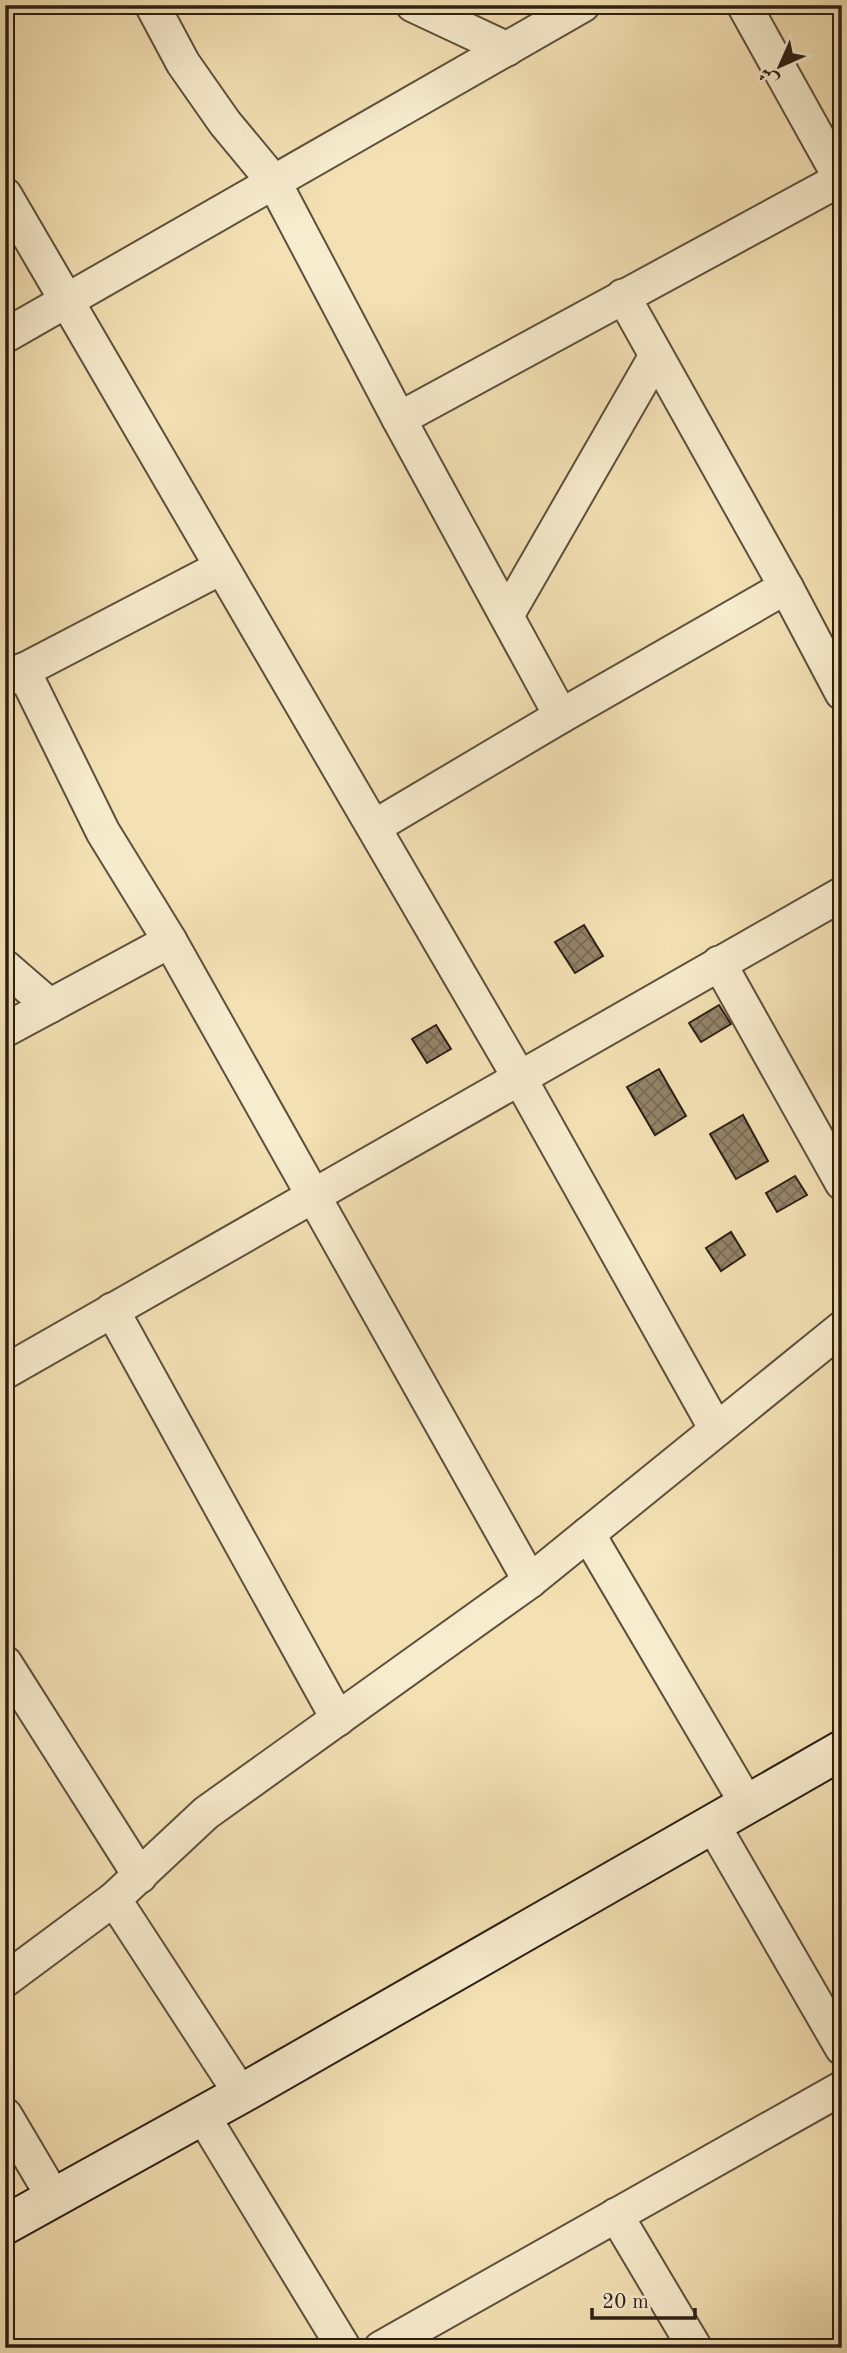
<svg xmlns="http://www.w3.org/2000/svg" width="847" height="2353" font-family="'Old Standard TT',Amiri,serif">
  <defs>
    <pattern id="building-cross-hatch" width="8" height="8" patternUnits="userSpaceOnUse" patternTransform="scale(1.75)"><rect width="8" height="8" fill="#938468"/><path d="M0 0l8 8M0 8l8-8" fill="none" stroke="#786b54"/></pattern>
  </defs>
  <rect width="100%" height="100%" fill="#f3e1b4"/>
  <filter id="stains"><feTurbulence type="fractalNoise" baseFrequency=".00286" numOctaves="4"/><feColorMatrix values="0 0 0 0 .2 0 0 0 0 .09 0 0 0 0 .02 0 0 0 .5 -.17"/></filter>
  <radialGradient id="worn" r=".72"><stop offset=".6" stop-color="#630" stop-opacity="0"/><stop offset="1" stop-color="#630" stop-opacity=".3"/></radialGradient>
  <g fill="url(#building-cross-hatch)" stroke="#2c1f15" stroke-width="2">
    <polygon points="584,925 603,956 575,973 555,942"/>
    <polygon points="719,1005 731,1024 701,1042 689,1023"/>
    <polygon points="436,1025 451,1049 427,1063 412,1039"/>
    <polygon points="659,1069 686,1116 655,1135 627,1087"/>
    <polygon points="743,1115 768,1161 736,1179 710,1134"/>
    <polygon points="795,1176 807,1195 777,1212 766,1193"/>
    <polygon points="731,1232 745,1255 721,1271 706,1248"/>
  </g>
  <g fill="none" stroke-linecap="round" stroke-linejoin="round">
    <defs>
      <g id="street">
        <polyline points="152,5 183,63 225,123 274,182 399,419 561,716"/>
        <polyline points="413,5 507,49"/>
        <polyline points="744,5 842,181"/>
        <polyline points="5,195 519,1077 716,1429"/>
        <polyline points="623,296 786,587 842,693"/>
        <polyline points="5,336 583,5"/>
        <polyline points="399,419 841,179"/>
        <polyline points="507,615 656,356"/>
        <polyline points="23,670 103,832 170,941 530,1581"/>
        <polyline points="5,680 220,568"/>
        <polyline points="374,827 561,716 786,587"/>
        <polyline points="719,963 842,1183"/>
        <polyline points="5,967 50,1006"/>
        <polyline points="5,1030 170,941"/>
        <polyline points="112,1310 338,1719"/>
        <polyline points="5,1372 842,894"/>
        <polyline points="588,1534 747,1804"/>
        <polyline points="5,1663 140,1876"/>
        <polyline points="713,1825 842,2048"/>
        <polyline points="114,1899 241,2094"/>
        <polyline points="5,1980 114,1899 206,1813 530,1581 842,1328"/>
        <polyline points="5,2115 54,2198"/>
        <polyline points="203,2116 344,2348"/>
        <polyline points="616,2215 695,2348"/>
        <polyline points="381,2348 842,2088"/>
      </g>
      <polyline id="secondary" points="5,2225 241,2094 842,1750"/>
    </defs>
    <use href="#street" stroke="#5e503d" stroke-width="37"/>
    <use href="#secondary" stroke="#2c1f15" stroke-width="42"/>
    <use href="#street" stroke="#f7ecce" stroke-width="33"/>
    <use href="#secondary" stroke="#f7ecce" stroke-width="38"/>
  </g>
  <rect width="847" height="2353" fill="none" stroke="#f3e1b4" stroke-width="28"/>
  <rect x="7" y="7" width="833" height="2339" fill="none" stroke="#2c1f15" stroke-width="3.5"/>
  <rect x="14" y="14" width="819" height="2325" fill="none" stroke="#2c1f15" stroke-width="2"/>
  <g transform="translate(780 66) rotate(225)" stroke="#f7ecce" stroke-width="5" paint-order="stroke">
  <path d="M0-5L12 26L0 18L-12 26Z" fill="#2c1f15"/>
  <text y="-10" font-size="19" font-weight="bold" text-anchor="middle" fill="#2c1f15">ش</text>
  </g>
  <path d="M592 2308v10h103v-10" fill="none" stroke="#2c1f15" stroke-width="3.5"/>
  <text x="602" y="2308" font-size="21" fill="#2c1f15" stroke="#f7ecce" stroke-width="5" paint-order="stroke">20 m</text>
  <rect width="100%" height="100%" filter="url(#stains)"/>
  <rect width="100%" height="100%" fill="url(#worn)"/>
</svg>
